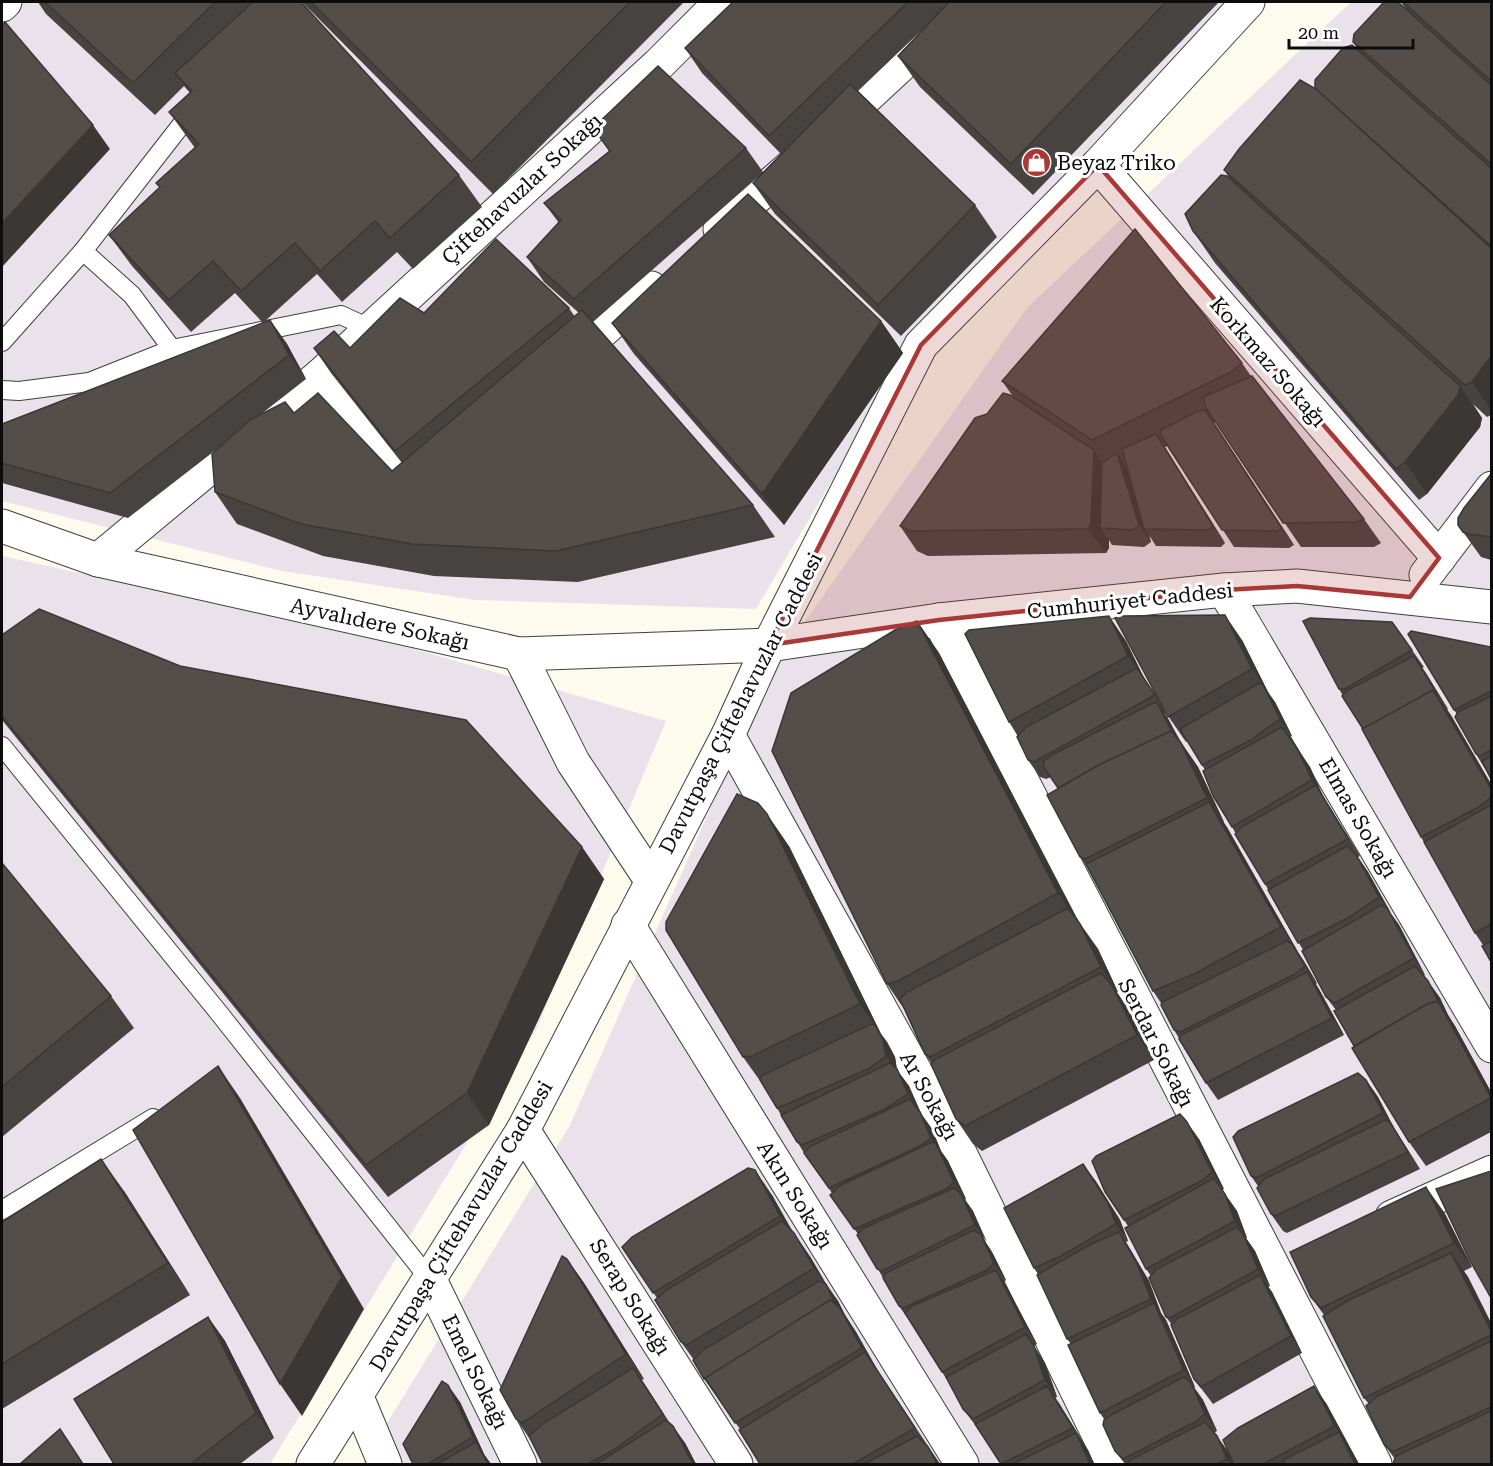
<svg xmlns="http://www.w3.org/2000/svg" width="1493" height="1466" font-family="'Roboto Serif',serif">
  <rect width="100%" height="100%" fill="#fdfbee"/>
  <g fill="#eae2ea">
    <polygon points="2,2 1237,2 915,340 756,609 475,600 282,571 2,501"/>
    <polygon points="1351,2 1491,2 1491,1464 362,1464 570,1125 774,665 1027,308"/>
    <polygon points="2,556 372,637 666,721 536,1030 270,1464 2,1464"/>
  </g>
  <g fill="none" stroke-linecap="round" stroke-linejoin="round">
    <defs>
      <g id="service">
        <polyline points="83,251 132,295 172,349"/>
        <polyline points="2,342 83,251 182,124"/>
        <polyline points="2,390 19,391 89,382 172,349 341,315 371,329"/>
        <polyline points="2,746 219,1013 430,1280"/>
        <polyline points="2,1210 153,1118"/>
      </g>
      <g id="minor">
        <polyline points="2,5 5,2"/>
        <polyline points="832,129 969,2"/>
        <polyline points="1098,165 1439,558"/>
        <polyline points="720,229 794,164"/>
        <polyline points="568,361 651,288"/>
        <polyline points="425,481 412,491 321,375 658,65 721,2"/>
        <polyline points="2,526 98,560 519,654 769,645 939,620 1224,590 1297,586 1492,607"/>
        <polyline points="98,560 321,375"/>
        <polyline points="1426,575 1492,488"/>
        <polyline points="1224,590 1492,1046"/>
        <polyline points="939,620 1375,1464"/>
        <polyline points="519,654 573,762 651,880"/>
        <polyline points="728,735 954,1141 1113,1464"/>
        <polyline points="628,925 962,1464"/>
        <polyline points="523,1130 736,1464"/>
        <polyline points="1392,1217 1492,1172"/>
        <polyline points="430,1280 520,1464"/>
        <polyline points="357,1397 385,1464"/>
      </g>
      <polyline id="tertiary" points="313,1464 523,1130 728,735 769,645 921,345 1098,165 1248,2"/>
    </defs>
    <use href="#service" stroke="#3f3f3f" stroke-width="20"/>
    <use href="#minor" stroke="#3f3f3f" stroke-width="35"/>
    <use href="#tertiary" stroke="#3f3f3f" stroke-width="35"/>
    <use href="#service" stroke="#fff" stroke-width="18"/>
    <use href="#minor" stroke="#fff" stroke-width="33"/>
    <use href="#tertiary" stroke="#fff" stroke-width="33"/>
  </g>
  <g fill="#474340">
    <polygon points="38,2 301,2 459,175 482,207 413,269 397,252 342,302 317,274 264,322 270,320 287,344 306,379 260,415 294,413 392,471 402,463 331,373 314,348 350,348 424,313 569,308 575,317 579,313 544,282 527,257 559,223 544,203 609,151 593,128 746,148 763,172 781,154 702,73 685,48 733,2 1219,2 1033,195 920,87 898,56 926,26 858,91 975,205 997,237 901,336 775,214 753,183 758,177 593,322 753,505 775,537 578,582 434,576 323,556 237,524 215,492 226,442 128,518 2,483 2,424 263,323 235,293 191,332 132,266 109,235 160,188 156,183 195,148 169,112 190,93 184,86 155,115 46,14"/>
    <polygon points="302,2 684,2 493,194"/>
    <polygon points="1401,2 1491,2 1491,415 1487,417 1473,404 1482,418 1480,427 1427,494 1419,500 1215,263 1193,231 1231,180 1224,170 1318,91 1315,88 1359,51 1353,42 1406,9"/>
    <polygon points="881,321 903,353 784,525 634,354 612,323"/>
    <polygon points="1242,363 1251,376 1364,519 1381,543 1374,547 1301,547 1216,422 1214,423 1294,545 1289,548 1234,547 1168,446 1165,447 1225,543 1221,547 1156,546 1149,535 1151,542 1144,547 1112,545 1109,540 1109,548 1106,553 928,556 917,551 900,526 987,414 1014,398 1002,381"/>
    <polygon points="1491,474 1491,560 1481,557 1458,525"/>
    <polygon points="917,621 939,653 1079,922 1098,949 1118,992 1117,992 1128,1009 1154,1060 982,1151 973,1144 956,1119 932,1064 925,1054 904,1009 887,984"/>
    <polygon points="2,635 180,666 582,847 604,879 489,1125 388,1197 2,720"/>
    <polygon points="1242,640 1269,694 1275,702 1292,736 1290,737 1310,767 1323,796 1360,856 1358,857 1368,872 1391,914 1399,925 1425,975 1424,976 1440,998 1448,1015 1455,1026 1491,1092 1491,1132 1426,1166 1409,1142 1354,1046 1336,1010 1326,997 1303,950 1232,827 1205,770 1187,741 1186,742 1166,713 1165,714 1181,742 1198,767 1224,822 1224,823 1298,952 1317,983 1316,984 1344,1035 1218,1100 1206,1083 1174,1030 1161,1003 1153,991 1087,867 1080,857 1058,788 1051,777 1046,779 1040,777 1028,760 1018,736 1009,722 1126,641 1145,680 1160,701"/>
    <polygon points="1491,647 1491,779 1476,754 1457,714 1454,710"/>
    <polygon points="1412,650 1424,667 1422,668 1448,709 1447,710 1491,784 1491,962 1483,945 1475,933 1425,844 1421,837 1363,729 1339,689"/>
    <polygon points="789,846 881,1034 887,1042 895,1057 897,1070 909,1086 920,1111 919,1111 932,1129 941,1151 948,1161 966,1199 965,1200 973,1211 986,1243 992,1252 1006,1280 1004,1282 1037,1344 1034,1346 1045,1363 1057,1397 1055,1398 1088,1450 1094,1464 1001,1464 979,1430 963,1409 949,1383 911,1323 899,1306 858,1234 830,1195 832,1193 804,1153 763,1085 743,1057"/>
    <polygon points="2,863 111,996 134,1028 2,1137"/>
    <polygon points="1366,1080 1378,1097 1394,1128 1420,1169 1287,1233 1283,1231 1271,1214 1258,1186 1251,1176"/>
    <polygon points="1199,1139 1224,1189 1222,1190 1237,1211 1247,1238 1246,1238 1255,1251 1270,1286 1268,1287 1272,1292 1302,1353 1213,1404 1194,1379 1172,1325 1166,1317 1151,1276 1146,1269 1128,1226 1105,1192"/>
    <polygon points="1095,1180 1120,1220 1128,1241 1126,1242 1149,1281 1161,1313 1166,1320 1195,1387 1194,1388 1203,1400 1217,1431 1214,1433 1229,1453 1234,1464 1125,1464 1115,1451 1104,1419 1100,1413 1071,1344 1067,1339 1038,1274 1034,1268"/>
    <polygon points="124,1191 190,1295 2,1409 2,1222"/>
    <polygon points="772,1195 793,1232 811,1258 826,1284 838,1301 845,1315 856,1332 878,1371 940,1464 760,1464 740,1429 704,1379 694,1360 681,1342 657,1298 622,1247"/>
    <polygon points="1444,1212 1472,1267 1464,1271 1468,1277 1491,1323 1491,1464 1395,1459 1384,1444 1369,1404 1364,1398 1324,1315 1311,1297"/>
    <polygon points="567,1259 584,1283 644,1379 642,1380 670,1424 685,1443 696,1464 543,1464 532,1442 516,1419"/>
    <polygon points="208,1317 225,1341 274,1438 240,1464 114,1464"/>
    <polygon points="460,1402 484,1454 491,1464 413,1464"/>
    <polygon points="1326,1403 1359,1464 1234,1464"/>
  </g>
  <g fill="#3a3734">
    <polygon points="93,125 110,149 2,267 2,223"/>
    <polygon points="270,320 287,344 306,379 289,355"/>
    <polygon points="881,321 903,353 784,525 762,494"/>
    <polygon points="1491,356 1491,410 1472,382"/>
    <polygon points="1460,386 1482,418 1480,427 1427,494 1405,462"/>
    <polygon points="1205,410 1217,427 1294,545 1282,529"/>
    <polygon points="1156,434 1167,451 1225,543 1213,526"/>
    <polygon points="1094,450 1111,475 1100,528 1109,540 1109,548 1106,553 1088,529"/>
    <polygon points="1117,453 1128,470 1144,529 1149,535 1151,542 1139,525"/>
    <polygon points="1225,615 1242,640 1269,694 1252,669"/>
    <polygon points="1109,616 1126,641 1145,680 1167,712 1128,656"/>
    <polygon points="917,621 939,653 1080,925 1058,893"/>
    <polygon points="1414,656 1426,673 1448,709 1436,692"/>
    <polygon points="1263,685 1275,702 1292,736 1280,719"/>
    <polygon points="1433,690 1451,715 1491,784 1491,789"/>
    <polygon points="1157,703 1169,720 1181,743 1198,767 1224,822 1207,798"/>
    <polygon points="1282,727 1310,767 1323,796 1360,856 1348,839 1312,780"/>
    <polygon points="1209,802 1227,827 1298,952 1281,927"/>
    <polygon points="767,814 789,846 881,1034 887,1042 895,1057 897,1070 909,1086 920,1111 908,1094 898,1073 886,1056 876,1027 860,1004"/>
    <polygon points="582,847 604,879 489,1125 467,1093"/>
    <polygon points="1356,855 1368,872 1391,913 1379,897"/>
    <polygon points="1387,908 1399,925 1425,975 1414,958"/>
    <polygon points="1080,924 1098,949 1118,992 1101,967"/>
    <polygon points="1292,944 1304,961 1317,983 1305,966"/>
    <polygon points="1307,972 1319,989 1344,1035 1332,1018"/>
    <polygon points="1428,981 1440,998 1448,1015 1455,1026 1491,1092 1491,1099 1439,1003"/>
    <polygon points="1111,984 1128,1009 1154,1060 1137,1035"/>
    <polygon points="218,1066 240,1098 364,1309 302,1416 280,1384"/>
    <polygon points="1366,1080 1378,1097 1394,1128 1420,1169 1383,1113"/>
    <polygon points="920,1112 932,1129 941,1151 948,1161 966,1199 954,1182 938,1148 931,1138"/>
    <polygon points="1187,1122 1199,1139 1224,1189 1212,1172"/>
    <polygon points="101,1159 124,1191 190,1295 168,1263"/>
    <polygon points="1083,1164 1095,1180 1120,1220 1128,1241 1116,1224"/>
    <polygon points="755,1170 772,1195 797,1241 780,1216"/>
    <polygon points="1426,1187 1444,1212 1472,1267 1454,1243"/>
    <polygon points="961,1194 973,1211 987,1242 975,1225"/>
    <polygon points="1225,1194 1237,1211 1247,1238 1235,1221"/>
    <polygon points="1119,1232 1130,1249 1149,1281 1161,1313 1166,1320 1195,1387 1184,1370 1156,1307 1151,1299"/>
    <polygon points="794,1233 811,1258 829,1289 826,1284 838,1301 845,1315 856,1332 878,1371 932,1452 862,1348 835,1304 830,1291 814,1268"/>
    <polygon points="1243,1234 1255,1251 1270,1286 1258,1269"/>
    <polygon points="981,1235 992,1252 1006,1280 994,1263"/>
    <polygon points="1451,1253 1468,1277 1491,1323 1491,1331"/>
    <polygon points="567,1259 584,1283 644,1379 626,1354"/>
    <polygon points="996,1270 1007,1287 1037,1344 1025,1327"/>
    <polygon points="1260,1275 1272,1292 1302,1353 1291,1336"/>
    <polygon points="208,1317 225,1341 274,1438 256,1413"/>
    <polygon points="1026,1334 1045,1363 1057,1397 1045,1380"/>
    <polygon points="633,1368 645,1385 675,1431 663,1414"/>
    <polygon points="1191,1383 1203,1400 1217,1431 1205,1414"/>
    <polygon points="448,1385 460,1402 484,1454 473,1437"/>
    <polygon points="1047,1386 1059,1403 1085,1445 1073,1428"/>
    <polygon points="1314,1386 1326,1403 1359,1464 1355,1464 1340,1433 1335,1426"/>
    <polygon points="673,1426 685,1443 696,1464 693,1464"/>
    <polygon points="1076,1433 1088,1450 1094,1464 1090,1464"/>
    <polygon points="1217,1436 1229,1453 1234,1464 1231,1464 1227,1459"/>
    <polygon points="476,1442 487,1459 491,1464 488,1464"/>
    <polygon points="928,1447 940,1464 937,1464"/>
  </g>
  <g fill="#534e4a" stroke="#3a3734" stroke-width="1.5">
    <polygon points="45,2 215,2 133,83"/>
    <polygon points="253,2 301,2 459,175 390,238 375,221 320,271 295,243 241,291 213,261 169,300 109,235 160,187 156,183 199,144 169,112 192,91 175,73"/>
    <polygon points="311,2 630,2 471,162"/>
    <polygon points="733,2 908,2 769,136 685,48"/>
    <polygon points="949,2 1166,2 1011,164 898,56"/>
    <polygon points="1384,2 1398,2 1491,85 1491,164 1353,42 1354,34"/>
    <polygon points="1403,2 1490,2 1491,3 1491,81"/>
    <polygon points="5,22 93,125 2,223 2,26"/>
    <polygon points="1352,45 1491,168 1491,246 1315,88 1315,80 1343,48"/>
    <polygon points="658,66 746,148 574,299 527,257 561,220 544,203 610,151 593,128"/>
    <polygon points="1300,80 1316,89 1491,248 1491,356 1472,382 1465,385 1224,170 1239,149"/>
    <polygon points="850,84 975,205 878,305 753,183"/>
    <polygon points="1221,175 1227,176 1460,386 1458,395 1405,462 1396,469 1193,231 1185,214"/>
    <polygon points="748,194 881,321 762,494 612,323"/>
    <polygon points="1135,229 1242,363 1231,372 1092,440 1002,381"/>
    <polygon points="496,239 569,308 395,451 314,348 334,331 350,348 400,298 424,313"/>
    <polygon points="582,310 753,505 556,551 412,544 301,524 215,492 212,454 250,420 285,402 294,413 318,393 392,471"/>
    <polygon points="270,320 289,355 110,493 2,463 2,424"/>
    <polygon points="1252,376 1364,519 1356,522 1283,523 1206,408 1203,397"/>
    <polygon points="1003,393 1010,395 1094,450 1091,523 1088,529 911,531 900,526 975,418 987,414"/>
    <polygon points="1205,410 1282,529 1277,531 1222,530 1160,434 1161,430 1198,411"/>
    <polygon points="1156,434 1213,526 1209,530 1144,529 1122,449"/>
    <polygon points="1117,453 1139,525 1132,530 1100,528 1102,463"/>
    <polygon points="1491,474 1491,537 1469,534 1463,532 1458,525 1458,518 1464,508"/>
    <polygon points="39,609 180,666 466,720 582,847 467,1093 366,1165 2,716 2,635"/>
    <polygon points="1225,615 1252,669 1168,717 1115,618 1120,616"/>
    <polygon points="1109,616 1128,656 1009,722 965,634 969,630"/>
    <polygon points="1310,618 1392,622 1412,650 1345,689 1339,689 1303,621"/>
    <polygon points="917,621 1058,893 900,980 887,984 772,751 791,693 895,630"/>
    <polygon points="1411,631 1491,647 1491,691 1454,710 1408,634"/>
    <polygon points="1414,656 1436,692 1435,693 1433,690 1363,729 1342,696 1346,691"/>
    <polygon points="1137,668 1155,695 1034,762 1028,760 1017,737 1026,727"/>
    <polygon points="1259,683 1263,685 1280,719 1251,740 1202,765 1180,729"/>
    <polygon points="1433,690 1491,789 1491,797 1479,807 1421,837 1362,729"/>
    <polygon points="1491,696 1491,750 1480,756 1476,754 1455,717 1458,712"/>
    <polygon points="1153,703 1157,703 1172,732 1171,731 1099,765 1058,788 1043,766 1044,761 1054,754"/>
    <polygon points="1282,727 1298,750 1312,780 1232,827 1213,796 1203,771"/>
    <polygon points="1171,731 1181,743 1207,798 1085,859 1080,857 1047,795 1099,765"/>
    <polygon points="1491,756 1491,779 1482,761"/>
    <polygon points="1316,785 1348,839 1265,884 1235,834 1243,826"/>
    <polygon points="737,794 758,803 767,814 860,1004 752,1056 743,1057 666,930 666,922"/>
    <polygon points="1209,802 1281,927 1194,974 1153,991 1086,864"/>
    <polygon points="1491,805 1491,924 1475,933 1424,842"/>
    <polygon points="1347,846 1356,855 1379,897 1348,918 1298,943 1268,890"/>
    <polygon points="2,863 111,996 2,1087"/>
    <polygon points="1381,905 1387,908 1414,958 1335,1003 1326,997 1302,951"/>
    <polygon points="1068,908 1080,924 1101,967 930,1057 925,1054 900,999 907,992"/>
    <polygon points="1287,941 1292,944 1305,966 1295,974 1180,1032 1174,1030 1161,1005 1162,1002"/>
    <polygon points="1491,941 1491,962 1482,946"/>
    <polygon points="1415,966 1428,981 1438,1001 1427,1004 1354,1046 1334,1011"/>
    <polygon points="1307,972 1332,1018 1206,1083 1179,1039 1181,1035"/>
    <polygon points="1101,973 1111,984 1137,1035 965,1126 956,1119 931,1064 934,1060"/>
    <polygon points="1438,1001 1491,1098 1409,1142 1352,1048 1427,1004"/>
    <polygon points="871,1024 875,1025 883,1040 886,1056 868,1069 780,1107 777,1108 760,1080 761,1076"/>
    <polygon points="890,1063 897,1069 908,1094 885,1109 802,1145 797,1142 781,1115"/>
    <polygon points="218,1066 342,1277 280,1384 133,1130"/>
    <polygon points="1358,1073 1366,1080 1383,1113 1256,1178 1251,1176 1233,1137 1238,1131"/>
    <polygon points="910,1099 920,1112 931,1138 920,1146 829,1188 804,1153 811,1146"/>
    <polygon points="1180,1114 1187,1122 1212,1172 1201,1181 1124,1220 1105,1192 1092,1161 1096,1156"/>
    <polygon points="1385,1120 1390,1122 1408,1152 1275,1216 1271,1214 1257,1188 1264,1179"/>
    <polygon points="932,1142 936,1144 954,1182 946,1189 854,1229 830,1195 841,1185"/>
    <polygon points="101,1159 168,1263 2,1364 2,1222"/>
    <polygon points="1083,1164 1108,1203 1116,1224 1061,1256 1034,1268 1004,1208"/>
    <polygon points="748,1168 755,1170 780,1216 653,1293 622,1247 632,1237"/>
    <polygon points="1491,1171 1491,1298 1469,1259 1436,1189"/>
    <polygon points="1214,1178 1225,1194 1235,1221 1146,1269 1125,1228"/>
    <polygon points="1426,1187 1454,1243 1321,1308 1311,1297 1290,1252"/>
    <polygon points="954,1188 961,1194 975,1225 882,1271 877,1269 857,1235 864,1228"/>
    <polygon points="782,1221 794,1233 814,1268 687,1345 681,1342 655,1300 668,1289"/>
    <polygon points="1237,1227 1243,1234 1258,1269 1170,1318 1166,1317 1149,1278 1157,1269"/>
    <polygon points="974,1230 981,1235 994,1263 987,1270 903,1308 899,1306 883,1278 886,1273"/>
    <polygon points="1119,1232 1137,1264 1151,1299 1067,1339 1037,1275 1091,1244"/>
    <polygon points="1451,1253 1491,1331 1491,1335 1364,1398 1323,1316 1347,1301"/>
    <polygon points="562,1256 567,1259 626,1354 522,1423 516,1419 500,1390"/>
    <polygon points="996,1270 1025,1327 942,1372 905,1313 912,1306"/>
    <polygon points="1260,1275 1291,1336 1201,1387 1194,1379 1171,1325 1177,1319"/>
    <polygon points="819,1281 826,1284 835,1304 830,1300 704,1379 693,1360 703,1350"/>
    <polygon points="830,1300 839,1307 862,1348 735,1423 705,1378"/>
    <polygon points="1154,1303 1184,1370 1100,1413 1068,1345"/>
    <polygon points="208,1317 256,1413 191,1464 114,1464 74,1399"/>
    <polygon points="1026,1334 1034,1346 1045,1380 973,1419 963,1409 946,1377"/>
    <polygon points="1491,1341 1491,1407 1392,1452 1384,1444 1366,1406 1376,1397"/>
    <polygon points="865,1352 915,1428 853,1464 760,1464 739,1430"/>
    <polygon points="633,1368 663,1414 615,1449 588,1464 543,1464 529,1436 544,1423"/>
    <polygon points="1184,1377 1191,1383 1205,1414 1195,1422 1123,1459 1115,1451 1103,1425 1104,1420 1113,1414"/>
    <polygon points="442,1381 448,1385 473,1437 428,1464 413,1464 403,1444"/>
    <polygon points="1047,1386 1073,1428 1001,1464 975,1424"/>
    <polygon points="1314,1386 1335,1426 1263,1464 1234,1464 1223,1440 1238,1428"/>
    <polygon points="1491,1411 1491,1464 1394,1464 1393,1463 1396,1456"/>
    <polygon points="666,1420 673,1426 693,1464 596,1464"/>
    <polygon points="1205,1422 1217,1436 1227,1459 1217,1464 1127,1464 1130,1460"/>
    <polygon points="60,1429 83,1464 20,1464"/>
    <polygon points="1339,1432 1355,1464 1285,1464 1283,1460"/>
    <polygon points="1076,1433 1090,1464 1013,1464"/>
    <polygon points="917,1436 928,1447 937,1464 864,1464"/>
    <polygon points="476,1442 488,1464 437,1464"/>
  </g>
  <path fill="#a93837" fill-opacity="0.2" stroke="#a93837" stroke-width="4.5" stroke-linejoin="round" d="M1098,165L1439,558L1410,597L1297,586L1224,590L939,620L769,645L921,345Z"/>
  <defs>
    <symbol id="shop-disc" viewBox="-11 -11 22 22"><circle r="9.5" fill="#a93837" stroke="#fff"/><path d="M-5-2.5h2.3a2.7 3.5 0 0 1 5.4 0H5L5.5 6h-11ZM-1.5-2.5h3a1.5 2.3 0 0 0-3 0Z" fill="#fff"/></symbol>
  </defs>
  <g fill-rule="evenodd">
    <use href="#shop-disc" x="1020" y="146" width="33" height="33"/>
  </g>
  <g text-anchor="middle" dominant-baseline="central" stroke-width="6" stroke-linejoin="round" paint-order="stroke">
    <g font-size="21" fill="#0c0c0c" stroke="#fff" text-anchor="start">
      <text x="1057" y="163">Beyaz Triko</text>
    </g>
    <g font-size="21" fill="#0c0c0c" stroke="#fff">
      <text transform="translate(522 189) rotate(-43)">Çiftehavuzlar Sokağı</text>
      <text transform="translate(1268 362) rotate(49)">Korkmaz Sokağı</text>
      <text transform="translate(1130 601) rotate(-6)">Cumhuriyet Caddesi</text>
      <text transform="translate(380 624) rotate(12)">Ayvalıdere Sokağı</text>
      <text transform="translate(741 703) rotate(-63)">Davutpaşa Çiftehavuzlar Caddesi</text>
      <text transform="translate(1358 818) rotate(60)">Elmas Sokağı</text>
      <text transform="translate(1156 1043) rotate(63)">Serdar Sokağı</text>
      <text transform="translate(929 1096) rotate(61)">Ar Sokağı</text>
      <text transform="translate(795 1195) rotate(58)">Akın Sokağı</text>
      <text transform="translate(461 1226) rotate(-59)">Davutpaşa Çiftehavuzlar Caddesi</text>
      <text transform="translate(630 1297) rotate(58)">Serap Sokağı</text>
      <text transform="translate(475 1372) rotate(64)">Emel Sokağı</text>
    </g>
  </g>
  <rect width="1493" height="1466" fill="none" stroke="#0c0c0c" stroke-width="6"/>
  <path d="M1289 39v9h124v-9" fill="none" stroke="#0c0c0c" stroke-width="3"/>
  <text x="1298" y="39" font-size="18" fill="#0c0c0c" stroke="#ffffff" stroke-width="4.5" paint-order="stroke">20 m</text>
</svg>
